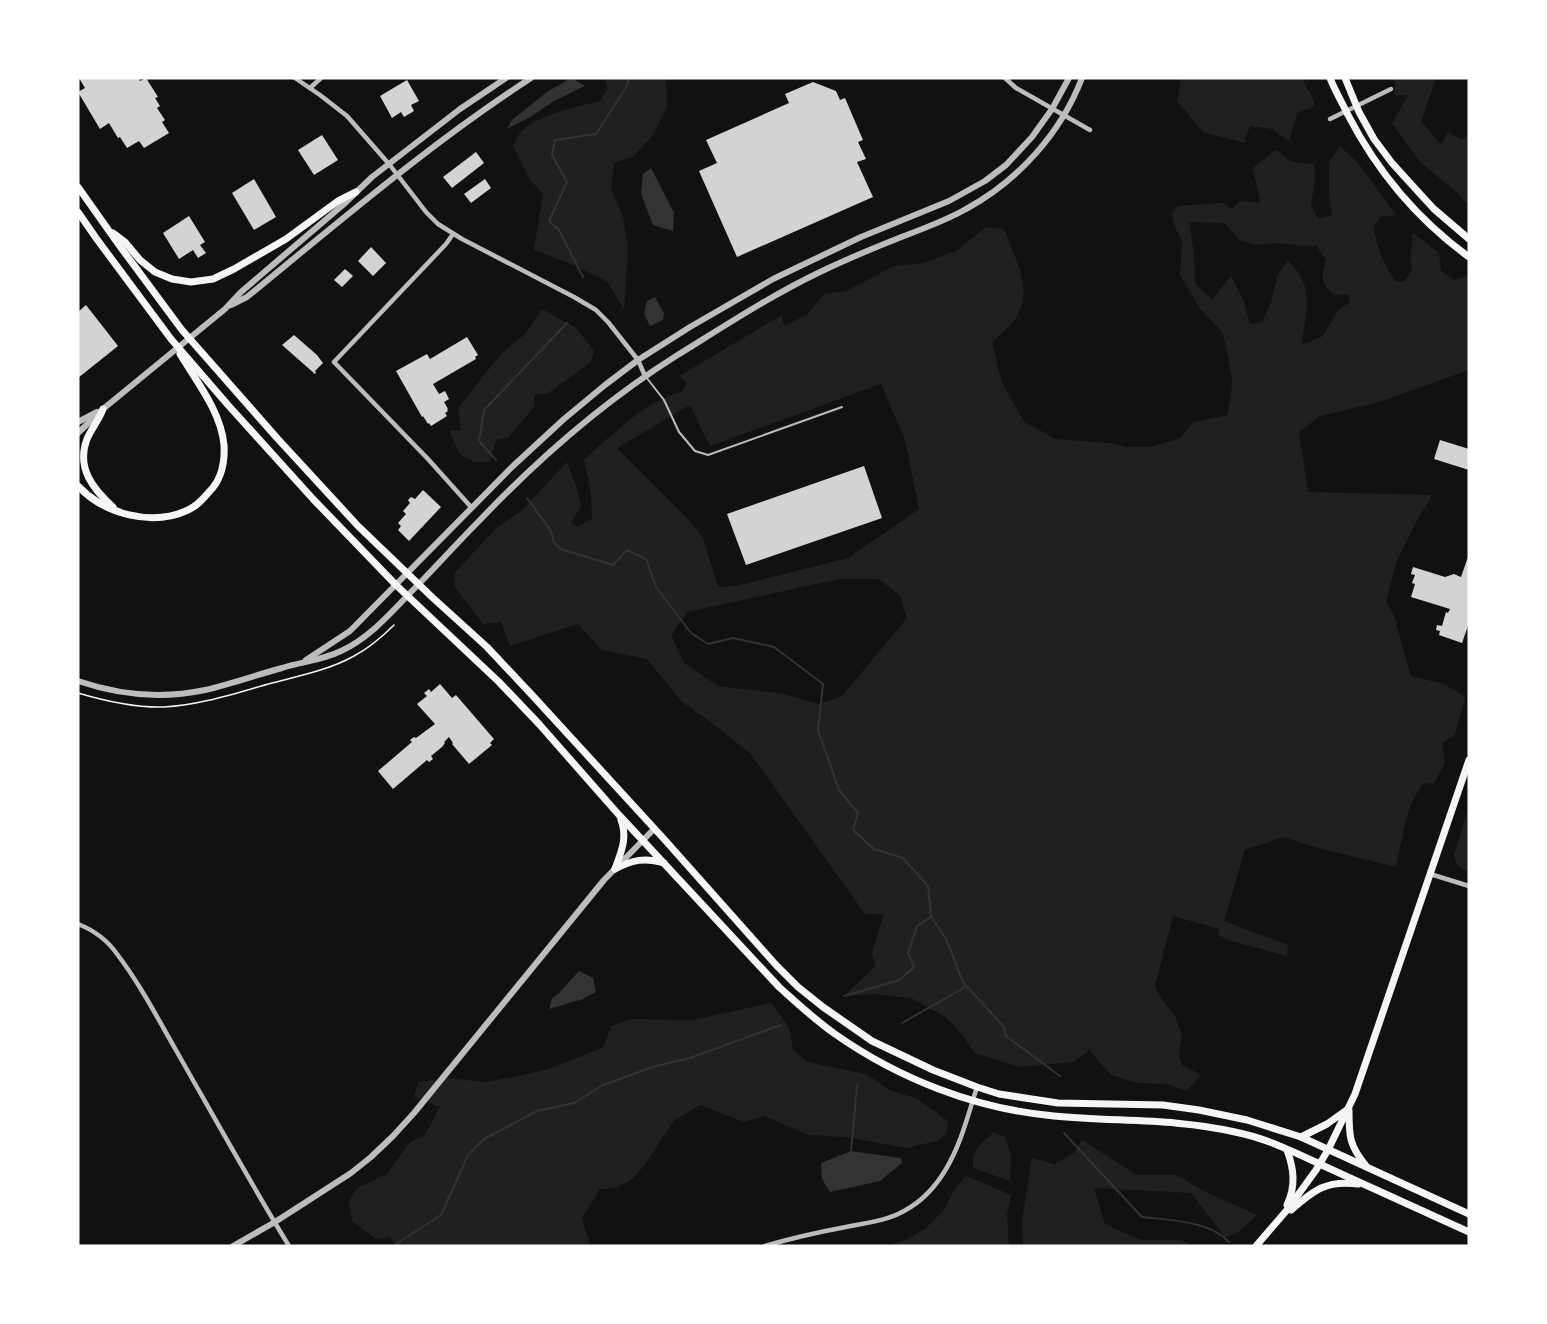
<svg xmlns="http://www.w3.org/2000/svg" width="1547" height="1324" font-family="Barlow,sans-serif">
  <rect width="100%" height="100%" fill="#111"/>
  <g fill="#202020" fill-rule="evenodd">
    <path d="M604,78H666L667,107L653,135L634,156L614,163L611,189L623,216L628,248L624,310L608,282L569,263L534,250L543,194L530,180L513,146C515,142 517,137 520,133C538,113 575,108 600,101L608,89Z"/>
    <polygon points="1181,78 1305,78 1304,83 1312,96 1315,106 1297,113 1289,141 1272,129 1250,126 1244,143 1203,132 1177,101"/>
    <polygon points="1395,78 1436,78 1421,122 1441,144 1448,132 1462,140 1467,136 1469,136 1469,207 1460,195 1420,162 1392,123 1409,95 1395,96"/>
    <path d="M1340,146L1359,164L1396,215L1381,217L1374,226C1376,248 1383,262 1395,281L1404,282L1412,271L1410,259L1413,233L1439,253L1441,271L1454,280L1469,275V370L1376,403L1320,416L1299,432L1308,492L1431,495L1430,500L1418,518L1397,560L1386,601L1394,616L1411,676L1444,684L1465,697L1455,735L1442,743L1445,763L1434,783L1423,784L1412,801L1406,819L1396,867L1314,847L1283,837L1245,850L1224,921L1288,945L1287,956L1231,941L1218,935L1219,929L1173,916L1155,987L1166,1005L1175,1016L1182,1036L1179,1052L1182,1065L1201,1075L1187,1091L1167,1084L1137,1083L1111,1075L1089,1050L1074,1062L1020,1067L975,1053L963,1036L947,1018L911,998L873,994L844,996L875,967L872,952L884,914H865L750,753L705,718L682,702L647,659L602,650L578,624L510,646L501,622L483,624L454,586L455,573L473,553L498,527L521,511L567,462L577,488L581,507L571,522L577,527L592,519L591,495L584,459C613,435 644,401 681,392L687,383L679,376L782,315L784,326L807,315L824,294L846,291L894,266L923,263L956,251L986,227L1004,229C1015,259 1036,293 1013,322C1007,329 999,335 992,342L1001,380L1024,422L1056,439L1108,443L1127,447H1150L1180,438L1194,422L1227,415L1231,398L1232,377L1223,333L1198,306L1180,274L1182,241L1175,227L1172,214L1178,206L1222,203L1232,209L1240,201L1260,203L1253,168L1275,150L1292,162L1314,164L1315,181L1311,205L1318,219L1332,215L1329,196V162ZM1189,222L1225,223L1239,240L1256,245L1280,243L1302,246L1316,245L1326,260C1321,277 1321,283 1334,295L1348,294L1350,302L1338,310L1323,336L1302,345C1304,321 1313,297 1300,275C1297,270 1292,265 1288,260L1277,276L1271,303L1262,322L1250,324L1244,302L1231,276L1212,300L1195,283L1194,253ZM881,384L905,440L919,509L848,558L736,586L718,587L703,538L690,521L617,448L690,405L710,446ZM840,579H879L900,596L907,618L842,696L819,704L784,694L718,686L684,663L671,636L687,612Z"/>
    <polygon points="542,309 575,327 594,351 591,362 547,394 535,394 534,407 508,438 496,440 490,462 475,462 459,454 449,430 461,430 458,408 500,355 525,334"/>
    <path d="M1469,806V872C1460,869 1455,864 1454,855Z"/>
    <polygon points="771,1003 790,1029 793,1050 808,1062 866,1074 891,1091 916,1098 948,1121 946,1134 937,1141 906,1148 846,1137 808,1135 764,1116 744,1122 701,1105 674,1120 644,1166 631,1180 616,1188 600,1189 582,1218 590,1246 397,1246 390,1237 376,1239 352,1221 349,1200 357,1188 387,1174 410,1142 424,1136 440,1107 414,1097 418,1082 447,1078 484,1082 515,1077 548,1069 604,1047 611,1026 631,1019 692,1020"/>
    <path d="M994,1132L1005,1137L1011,1155L1010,1181L973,1168C972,1148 980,1145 994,1132Z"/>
    <polygon points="1082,1140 1137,1175 1176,1175 1202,1190 1257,1215 1236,1234 1225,1237 1191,1193 1094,1188 1105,1224 1141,1240 1181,1240 1193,1246 1023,1246 1022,1219 1032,1158 1055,1164 1075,1152"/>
    <polygon points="966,1176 1011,1195 1007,1216 1009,1246 885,1246 903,1241 925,1229 943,1211 956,1187"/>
  </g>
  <g fill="#333">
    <polygon points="571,78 585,86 554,101 532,116 507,129 512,120 547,92"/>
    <polygon points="651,168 674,213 673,231 653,225 641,194 643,174"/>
    <polygon points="655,297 664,313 663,320 650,326 644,314 647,301"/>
    <polygon points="579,971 593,978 596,992 583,999 549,1009 552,998 558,994"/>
    <polygon points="851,1151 901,1158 902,1163 880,1181 830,1192 822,1179 821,1163"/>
  </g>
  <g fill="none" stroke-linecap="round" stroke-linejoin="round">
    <g stroke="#333" stroke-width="2">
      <polyline points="583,277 559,230 549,221 567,182 552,155 555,140 596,134 627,86 629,78"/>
      <polyline points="496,460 479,441 484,410 567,323"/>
      <polyline points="527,498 551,531 554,543 561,549 613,565 627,550 646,559 656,587 691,633 708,644 733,638 774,647 823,684 818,730 839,790 858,813 853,830 874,849 903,858 928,886 931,916 947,941 963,982 1004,1027 1006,1036 1060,1076"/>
      <polyline points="844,996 900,980 914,967 908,953 917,926 931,917"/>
      <polyline points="902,1023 967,986"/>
      <path d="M1064,1133L1142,1217C1169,1220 1210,1221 1229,1242"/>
      <polyline points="851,1151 857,1085"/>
      <polyline points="393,1246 441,1215 468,1155 484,1139 537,1111 574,1103 603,1085 656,1066 690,1058 781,1025"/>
    </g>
  </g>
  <g fill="#d3d3d3">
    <polygon points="79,78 139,78 140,81 146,78 158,97 155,98 160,106 157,108 165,120 162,122 169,133 144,148 139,141 127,148 120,137 118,138 109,123 100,129 78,92 85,88"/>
    <polygon points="407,80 419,101 411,105 414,111 404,117 401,112 392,118 380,96"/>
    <polygon points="813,82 836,91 840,100 845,98 863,140 858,142 866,159 857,162 873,197 737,257 699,171 717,163 706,140 789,103 785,94"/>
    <polygon points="322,135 338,160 314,175 298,150"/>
    <polygon points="476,152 484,163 452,188 443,177"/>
    <polygon points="254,179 276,217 254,230 232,193"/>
    <polygon points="485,179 491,188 471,203 464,194"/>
    <polygon points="189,216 205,242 200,245 206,253 198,258 193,250 179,259 163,233"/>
    <polygon points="371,247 386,263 373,276 358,261"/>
    <polygon points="345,269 353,276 342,287 334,280"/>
    <polygon points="86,305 118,346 78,378 78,312"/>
    <polygon points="294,335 317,355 323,363 315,371 316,373 315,374 282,345"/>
    <polygon points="467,337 478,355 475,357 476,359 433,384 439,394 445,391 449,399 444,402 448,409 447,409 448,411 445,413 447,416 431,426 429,423 428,424 423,416 422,417 396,371 427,354 430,359"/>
    <polygon points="1440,440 1469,449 1469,470 1434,459"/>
    <polygon points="864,466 882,518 746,565 727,514"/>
    <polygon points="423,490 441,507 409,541 398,530 401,526 398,523 406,514 403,511 410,503 408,500 411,497 415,499"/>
    <polygon points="1469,554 1469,623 1462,643 1439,635 1440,631 1436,630 1437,625 1442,626 1446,612 1448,613 1450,609 1411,597 1415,584 1412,583 1415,575 1411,574 1413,567 1445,577 1454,574 1461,577"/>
    <polygon points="440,684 452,698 456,695 494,739 490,743 492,745 469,764 452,744 453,743 449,737 444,742 445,743 442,747 431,756 433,759 429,762 427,760 393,789 378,771 412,742 410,740 414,737 416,738 435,724 417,704 427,696 424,693 429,689 431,692"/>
  </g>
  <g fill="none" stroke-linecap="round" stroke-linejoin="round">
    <path stroke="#f5f5f5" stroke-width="1.5" d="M78,693C105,701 135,708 164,707C201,705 236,693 272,683C299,676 329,670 354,656C369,648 382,637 394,625"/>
    <polyline stroke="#bcbcbc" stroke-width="2" points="646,377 664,400 679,432 695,451 708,455 842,407"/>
    <g stroke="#bcbcbc" stroke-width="4.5">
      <polyline points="295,78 320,95 347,116 389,164 426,212 438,224 462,239 574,297 596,310 608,322 638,360 645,376"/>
      <polyline points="1005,78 1016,88 1090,130"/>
      <polyline points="310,88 321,78"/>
      <polyline points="1330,119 1391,89"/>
      <polyline points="453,234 446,244 334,362 428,459 471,507"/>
      <polyline points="1430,874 1469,886"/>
      <path d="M78,924C93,930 108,941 117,954C140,984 158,1019 177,1052C214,1117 250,1182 289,1246"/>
      <path d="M765,1246C792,1238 819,1232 846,1227C866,1223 886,1221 904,1211C921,1202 936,1186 946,1169C961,1144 968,1115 977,1087"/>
    </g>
    <g stroke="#bcbcbc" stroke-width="6">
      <path d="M231,305L247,297C340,221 431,143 531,78"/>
      <polyline points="78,422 97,412"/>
      <polyline points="78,433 103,409 225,309 241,292 344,204 372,177 460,109 506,78"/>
      <polyline points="306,660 350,631 513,466 564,419 605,385 638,360 690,327 773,279 861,237 949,201 985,181 1006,165 1032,137 1052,109 1069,78"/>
      <path d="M78,681C119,695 163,699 205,690C231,684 256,675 282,668C301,662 323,660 341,651C369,638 390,614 411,592C434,569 456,544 479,521C538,459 603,402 676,356C723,327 770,296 820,272C847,259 876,247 904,236C925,228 947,220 966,209C1018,181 1061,133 1082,78"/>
      <polyline points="233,1246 275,1222 351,1173 371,1157 393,1136 414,1113 604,880 654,829"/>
    </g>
    <g stroke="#f5f5f5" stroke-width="7">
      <path d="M1330,78C1335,91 1342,102 1348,115C1377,171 1418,220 1469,257"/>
      <polyline points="1345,78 1359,112 1374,139 1392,163 1422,196 1434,209 1469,239"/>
      <polyline points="78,187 119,245 182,330 277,438 358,526 433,598 487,647 532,695 664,839 776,965 798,987 823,1007 872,1041 933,1070 977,1087 999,1094 1058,1103 1163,1105 1199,1110 1247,1120 1301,1137 1469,1214"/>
      <path d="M78,212L96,238L171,339L228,405L313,499L396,585L499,682L539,724L619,815L779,987C797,1003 815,1020 835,1034C899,1079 976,1109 1054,1116C1115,1122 1175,1118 1235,1132C1271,1139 1304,1157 1337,1172C1381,1192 1425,1212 1469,1232"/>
      <polyline points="113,233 125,242 140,260 155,272 172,279 191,282 213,279 234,269 286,239 338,201 356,192"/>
      <path d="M103,409C99,420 91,429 87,439C76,468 93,489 113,507"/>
      <path d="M78,486C104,514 152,527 188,510C197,506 203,499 209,492C221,480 225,462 224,445C221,412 197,382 180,354"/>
      <path d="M615,869C621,852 628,838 621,820"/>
      <path d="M615,869C632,860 645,857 664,863"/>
      <path d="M1349,1110C1349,1136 1349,1145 1366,1166"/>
      <polyline points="1301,1137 1327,1124 1348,1109"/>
      <path d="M1287,1150C1294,1169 1296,1186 1287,1205"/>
      <path d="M1291,1210C1314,1190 1326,1180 1358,1184"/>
      <polyline points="1256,1246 1287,1210 1316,1170 1328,1150 1355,1094 1469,760"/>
    </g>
  </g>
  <rect width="1547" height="1324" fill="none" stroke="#ffffff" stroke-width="159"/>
</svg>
